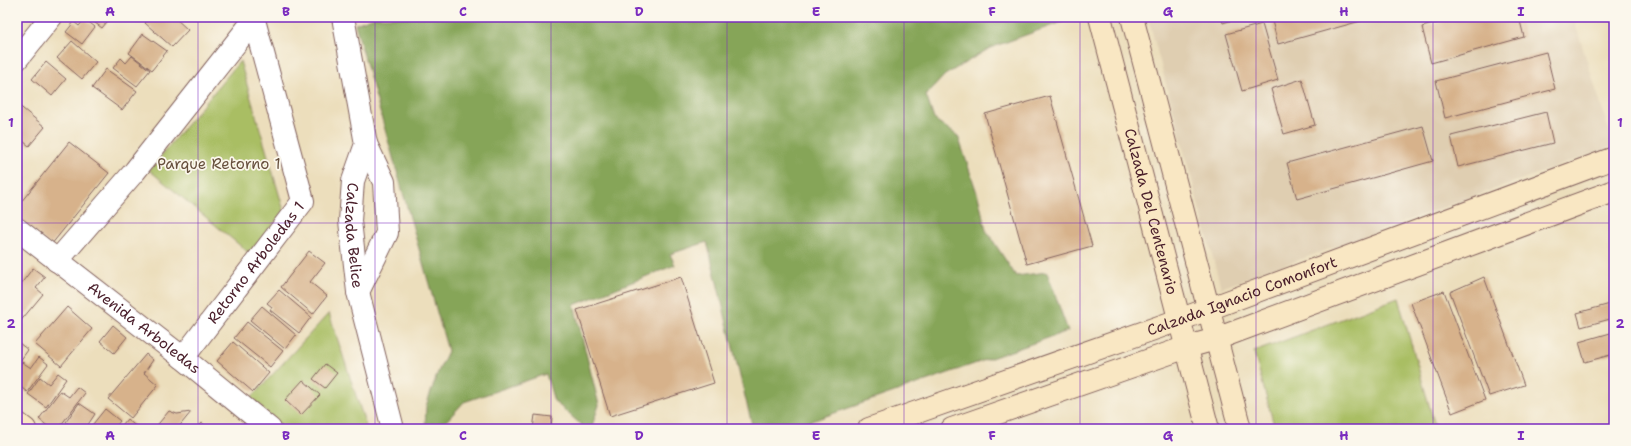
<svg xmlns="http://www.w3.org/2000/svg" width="1631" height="446" font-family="'Shantell Sans',sans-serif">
  <rect width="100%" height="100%" fill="#fbf7ec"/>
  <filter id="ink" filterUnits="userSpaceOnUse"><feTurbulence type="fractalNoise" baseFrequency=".025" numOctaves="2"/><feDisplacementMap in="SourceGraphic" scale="8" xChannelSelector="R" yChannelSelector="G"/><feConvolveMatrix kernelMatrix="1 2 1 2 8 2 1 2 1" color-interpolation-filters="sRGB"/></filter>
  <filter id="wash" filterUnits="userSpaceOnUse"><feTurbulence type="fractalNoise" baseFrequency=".012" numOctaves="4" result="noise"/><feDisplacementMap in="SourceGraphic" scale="16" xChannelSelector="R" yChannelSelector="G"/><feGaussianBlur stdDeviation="0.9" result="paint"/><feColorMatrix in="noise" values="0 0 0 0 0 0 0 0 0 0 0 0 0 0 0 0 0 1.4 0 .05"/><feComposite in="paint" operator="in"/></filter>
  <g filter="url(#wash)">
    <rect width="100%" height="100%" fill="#ecdebc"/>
    <polygon fill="#dfceb1" points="1148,17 1573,17 1614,146 1221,288"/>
    <g fill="#a9be63" stroke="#7a6e47">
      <polygon points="240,61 284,211 249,253 149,170"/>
      <polygon points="1398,298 1436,429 1275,429 1254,352"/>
      <polygon points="329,313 367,429 284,429 251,398"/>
    </g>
    <polygon fill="#86a559" stroke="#686242" points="374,17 1070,17 1070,19 990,48 945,75 926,95 934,119 958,136 978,196 986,230 1016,276 1047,272 1068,331 789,429 753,429 707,242 670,254 675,265 574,305 599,405 591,429 586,429 554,401 546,374 464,402 439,429 425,429 426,406 438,372 448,351 355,24"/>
    <g id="blocks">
      <g fill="#d7b28b">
        <polygon points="87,17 111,17 102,28"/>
        <polygon points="150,17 174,17 188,30 172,47 145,23"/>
        <polygon points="1221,17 1243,17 1223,23"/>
        <polygon points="1271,17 1375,17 1278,44"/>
        <polygon points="1458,17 1519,17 1524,37 1431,63 1422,27"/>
        <polygon points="85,19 95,27 82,44 66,32 74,22 79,26"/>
        <polygon points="1262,24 1278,80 1242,91 1226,34"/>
        <polygon points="143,34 167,51 152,70 129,53"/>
        <polygon points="72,41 96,62 82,79 57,58"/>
        <polygon points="1546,52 1555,89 1445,118 1436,81"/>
        <polygon points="132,56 150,70 137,86 113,68 121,58 126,63"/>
        <polygon points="46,62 66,79 52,96 32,79"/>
        <polygon points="106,69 137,91 122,110 92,88"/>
        <polygon points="1302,79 1315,125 1284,134 1271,89"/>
        <polygon points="1050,96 1092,246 1027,264 985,114"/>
        <polygon points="17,104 45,127 29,146 17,136"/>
        <polygon points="1546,112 1553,143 1458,167 1451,136"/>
        <polygon points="1423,126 1433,161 1297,199 1287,163"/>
        <polygon points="69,142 109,173 51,245 17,217 17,207"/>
        <polygon points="309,251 325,263 310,282 327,296 313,314 281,287"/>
        <polygon points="33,268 45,277 36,288 43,294 18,324 17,323 17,289"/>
        <polygon points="681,277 714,383 610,416 577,310"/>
        <polygon points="1484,277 1524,385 1489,396 1450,292"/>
        <polygon points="279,290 311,317 299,333 270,310 272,307 267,303"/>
        <polygon points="1444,291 1485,400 1452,413 1411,303"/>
        <polygon points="1614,303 1614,318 1581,327 1577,313"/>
        <polygon points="262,306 296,335 285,349 250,320"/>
        <polygon points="67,307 92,329 61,366 35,344"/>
        <polygon points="247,322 283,351 270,367 234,338"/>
        <polygon points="113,325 127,337 114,353 100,341"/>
        <polygon points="1614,332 1614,354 1585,362 1579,342"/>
        <polygon points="233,342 269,373 253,392 217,361"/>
        <polygon points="19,343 28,350 17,365 17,346"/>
        <polygon points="146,354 153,360 144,373 158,385 131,418 108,399"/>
        <polygon points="39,357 48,364 27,392 17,384 17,369 22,362 31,368"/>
        <polygon points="325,364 337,373 325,388 313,379"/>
        <polygon points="58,373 66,379 46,407 28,394 40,377 49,384"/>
        <polygon points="303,380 320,395 301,415 285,400"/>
        <polygon points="77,387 85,393 58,429 51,429 39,419 60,391 69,397"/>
        <polygon points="79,403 95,414 85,429 76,429 66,422"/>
        <polygon points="105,409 120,421 114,429 89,429"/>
        <polygon points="169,411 177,414 191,412 177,429 154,429"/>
        <polygon points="535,415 552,417 551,429 533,429"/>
        <polygon points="127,419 139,429 119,429"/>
        <polygon points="202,423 210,429 196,429"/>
      </g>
    </g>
  </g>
  <g filter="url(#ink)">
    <use href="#blocks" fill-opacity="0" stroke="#83625e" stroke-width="1"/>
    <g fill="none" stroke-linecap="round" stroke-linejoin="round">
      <defs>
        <g id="minor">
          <path id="s1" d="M343,17L366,144L353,181L350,221L358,292L393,429"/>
          <polyline points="17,59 51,17"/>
          <path id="s2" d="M17,229L183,358L270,429"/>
          <polyline points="57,261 135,171 254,20"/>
          <polyline points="358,292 387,233 384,182 366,144"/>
          <path id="s3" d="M183,358L303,201L254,20"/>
        </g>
        <g id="secondary">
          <path id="s4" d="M1100,17L1208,429"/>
          <polyline points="1132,17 1240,429"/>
          <polyline points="17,423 25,429"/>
          <path id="s5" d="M869,429L1179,320L1614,158"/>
          <polyline points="952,429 1187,347 1216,339 1614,191"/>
        </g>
      </defs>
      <use href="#minor" stroke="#83625e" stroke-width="24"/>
      <use href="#secondary" stroke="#83625e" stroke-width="24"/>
      <use href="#minor" stroke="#fff" stroke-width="22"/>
      <use href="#secondary" stroke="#f9e7c3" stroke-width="22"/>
    </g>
  </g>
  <path fill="none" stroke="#7b2cbf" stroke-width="1" stroke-opacity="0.55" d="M198,17V429M375,17V429M551,17V429M727,17V429M904,17V429M1080,17V429M1256,17V429M1433,17V429M17,223H1614"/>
  <g text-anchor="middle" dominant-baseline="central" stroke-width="3.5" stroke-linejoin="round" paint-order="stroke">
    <g font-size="15" fill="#664f3c" stroke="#fbf7ec">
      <text x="219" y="164">Parque Retorno 1</text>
    </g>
    <g font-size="15" fill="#4a1f2b" stroke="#fbf7ec">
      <text stroke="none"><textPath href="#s4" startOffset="201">Calzada Del Centenario</textPath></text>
      <text stroke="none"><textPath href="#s1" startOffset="223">Calzada Belice</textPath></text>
      <text stroke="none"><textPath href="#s3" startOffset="120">Retorno Arboledas 1</textPath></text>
      <text stroke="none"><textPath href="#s5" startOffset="396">Calzada Ignacio Comonfort</textPath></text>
      <text stroke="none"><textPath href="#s2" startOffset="161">Avenida Arboledas</textPath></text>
    </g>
  </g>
  <rect width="1631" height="446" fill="none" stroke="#fbf7ec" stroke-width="44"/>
  <rect x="22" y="22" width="1587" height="402" fill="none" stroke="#7b2cbf" stroke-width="1.5"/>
  <g font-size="13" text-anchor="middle" font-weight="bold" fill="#7b2cbf">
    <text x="110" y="16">A</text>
    <text x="286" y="16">B</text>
    <text x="463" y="16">C</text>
    <text x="639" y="16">D</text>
    <text x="816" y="16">E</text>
    <text x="992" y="16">F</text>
    <text x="1168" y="16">G</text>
    <text x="1344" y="16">H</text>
    <text x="1521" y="16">I</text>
    <text x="11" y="127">1</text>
    <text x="1620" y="127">1</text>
    <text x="11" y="328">2</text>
    <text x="1620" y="328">2</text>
    <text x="110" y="440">A</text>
    <text x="286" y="440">B</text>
    <text x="463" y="440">C</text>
    <text x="639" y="440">D</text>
    <text x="816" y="440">E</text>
    <text x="992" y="440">F</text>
    <text x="1168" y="440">G</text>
    <text x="1344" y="440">H</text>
    <text x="1521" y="440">I</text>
  </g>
</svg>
